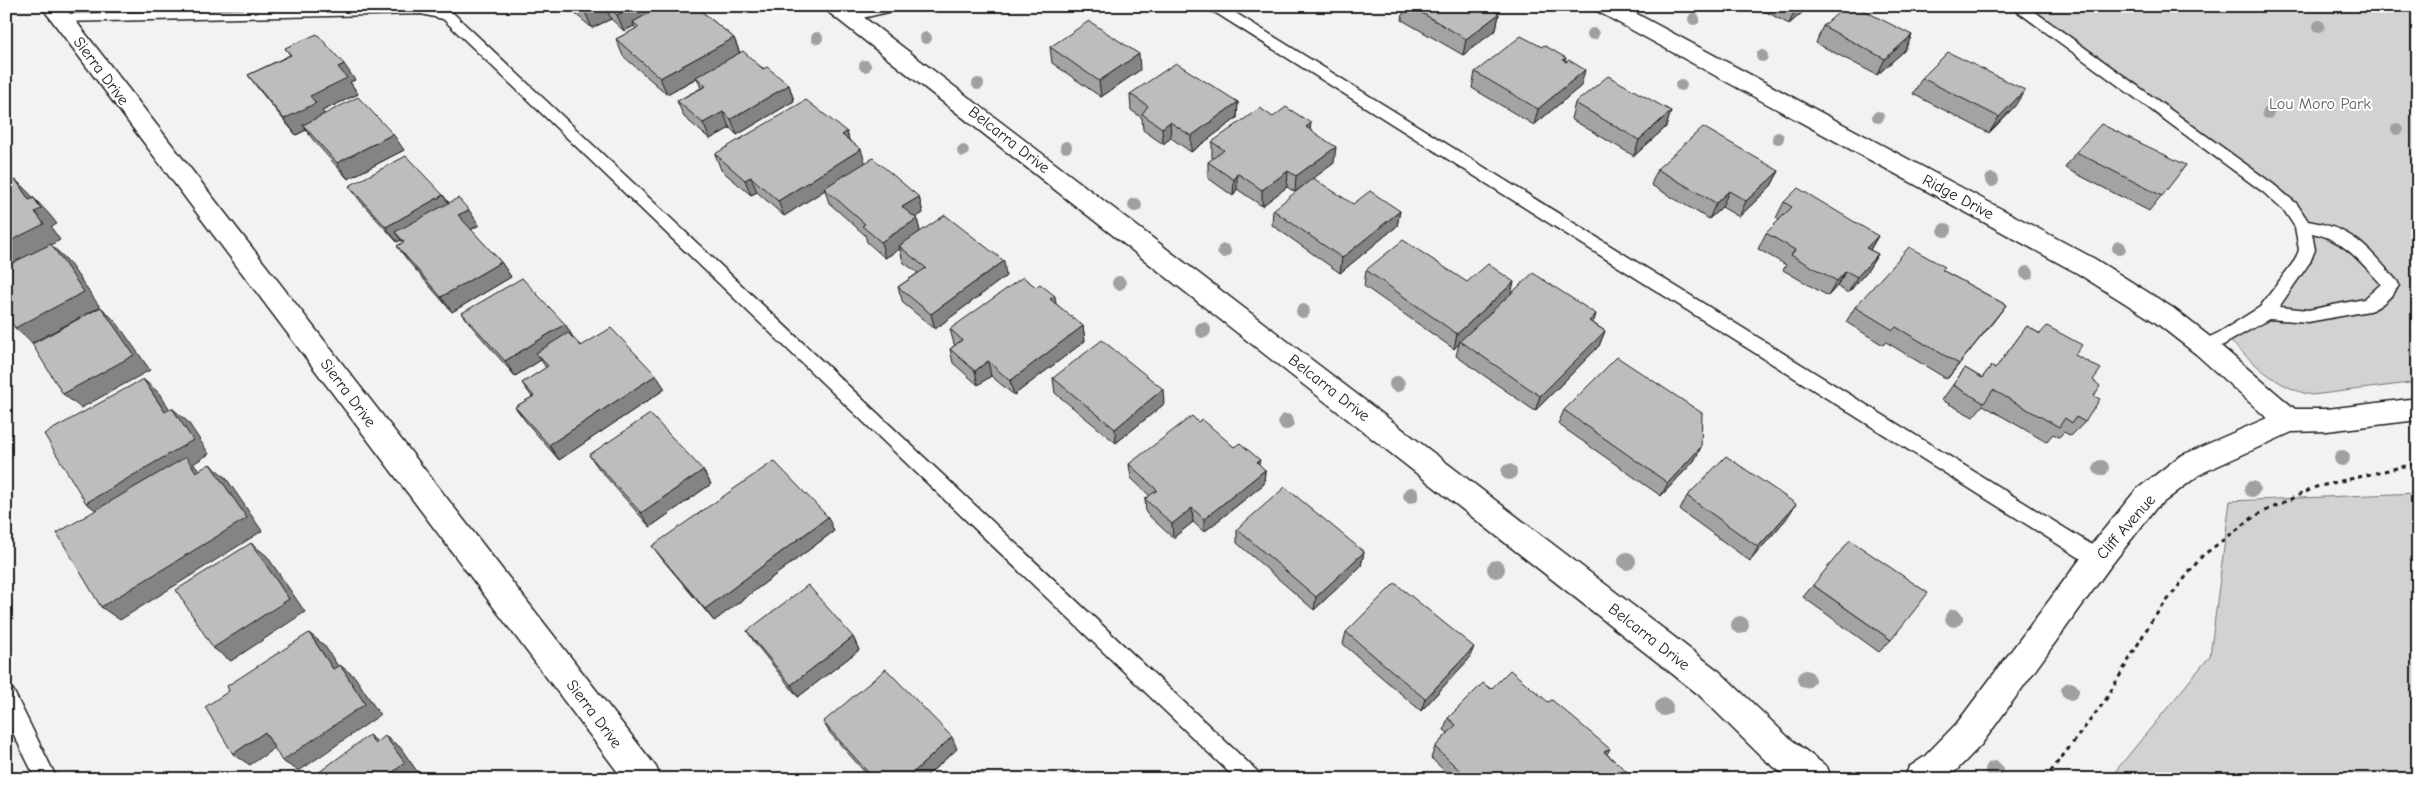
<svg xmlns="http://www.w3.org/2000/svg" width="2424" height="785" font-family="'Comic Neue',sans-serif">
  <rect width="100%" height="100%" fill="#f2f2f2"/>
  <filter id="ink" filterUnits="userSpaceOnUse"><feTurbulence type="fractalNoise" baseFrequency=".02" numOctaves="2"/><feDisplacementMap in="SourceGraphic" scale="10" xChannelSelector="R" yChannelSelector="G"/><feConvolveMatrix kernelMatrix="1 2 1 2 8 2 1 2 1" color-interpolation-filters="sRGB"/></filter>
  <g filter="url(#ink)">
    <g fill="#d2d2d2" stroke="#777">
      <path d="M2017,6H2418V382L2312,395C2274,387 2253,362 2226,337L2266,312L2302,262L2291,208Z"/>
      <polygon points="2418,493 2418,779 2109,779 2210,656 2230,501"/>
    </g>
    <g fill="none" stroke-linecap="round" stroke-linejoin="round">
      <defs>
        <g id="service">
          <polygon points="390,6 424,6 453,13 1258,772 1261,779 1236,779 443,19 421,14 61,22 54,18 61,14"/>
          <polygon points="877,6 904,6 902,9 849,21 842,17 844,14"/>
          <polygon points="1201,6 1226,7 2105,553 2108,559 2105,565 2098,567 2091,565 1216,13 1203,9"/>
          <path d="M2010,6H2027L2273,184L2297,204L2308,221C2353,228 2368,248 2397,281L2399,285C2394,295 2380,308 2369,311L2308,322L2269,319L2211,352L2205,354L2199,352L2196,347L2199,342L2220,332L2260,307L2295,260L2299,250L2295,227L2285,212L2263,192ZM2312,233C2342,238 2362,263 2381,284L2364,299L2308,310L2279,307L2310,262L2315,250Z"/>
          <polygon points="6,687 13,690 57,779 36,779 6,719"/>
        </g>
        <g id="minor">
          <polygon points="41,6 64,6 656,767 661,779 623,779"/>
          <polygon points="824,6 849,6 1720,672 1788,737 1827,767 1832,779 1789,779 1764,759 1698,694 827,11"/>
          <polygon points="1594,6 1622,6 2095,259 2173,308 2214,340 2295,409 2327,409 2418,398 2418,420 2327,431 2292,432 2200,474 2156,508 2109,568 1981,745 1948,779 1904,779 1909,767 1924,757 1957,723 2087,550 2136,490 2180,456 2267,418 2196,354 2155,322 2077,273 1597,11"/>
        </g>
      </defs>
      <use href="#service" stroke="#1c1c1c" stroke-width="3"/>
      <use href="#minor" stroke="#1c1c1c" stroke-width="3"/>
      <polyline stroke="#1c1c1c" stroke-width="3" stroke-dasharray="4.5 4.5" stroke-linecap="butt" points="2045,779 2105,701 2152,620 2202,556 2255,516 2316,487 2418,463"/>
      <use href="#service" fill="#fff" fill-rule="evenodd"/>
      <use href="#minor" fill="#fff" fill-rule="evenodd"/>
    </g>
    <g fill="#a0a0a0">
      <circle cx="1694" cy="19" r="6"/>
      <circle cx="2319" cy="26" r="6"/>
      <circle cx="1593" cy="34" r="6"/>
      <circle cx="817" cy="38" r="6"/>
      <circle cx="926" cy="38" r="6"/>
      <circle cx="1762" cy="56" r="6"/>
      <circle cx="865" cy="66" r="6"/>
      <circle cx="978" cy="84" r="6"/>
      <circle cx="1681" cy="85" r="6"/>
      <circle cx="2268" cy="113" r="6"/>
      <circle cx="1878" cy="117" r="6"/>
      <circle cx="2397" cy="129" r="6"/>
      <circle cx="1778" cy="138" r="6"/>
      <circle cx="1066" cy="147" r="6"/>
      <circle cx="963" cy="151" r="6"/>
      <circle cx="1992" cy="180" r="7"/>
      <circle cx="1135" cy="205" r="7"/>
      <circle cx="1945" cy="230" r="7"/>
      <circle cx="2119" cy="248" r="7"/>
      <circle cx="1224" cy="251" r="7"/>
      <circle cx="2027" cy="273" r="7"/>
      <circle cx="1119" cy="283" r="7"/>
      <circle cx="1303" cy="311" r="7"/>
      <circle cx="1203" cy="330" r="8"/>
      <circle cx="1397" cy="384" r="8"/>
      <circle cx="1286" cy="422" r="8"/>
      <circle cx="2342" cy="458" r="8"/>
      <circle cx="2101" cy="468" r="8"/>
      <circle cx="1509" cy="472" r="8"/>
      <circle cx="2252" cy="489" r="8"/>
      <circle cx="1411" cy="495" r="8"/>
      <circle cx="1627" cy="561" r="9"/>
      <circle cx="1496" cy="569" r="9"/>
      <circle cx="1954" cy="618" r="9"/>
      <circle cx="1740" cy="625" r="9"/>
      <circle cx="1806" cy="679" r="9"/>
      <circle cx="2070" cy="691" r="9"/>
      <circle cx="1664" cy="707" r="9"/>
      <circle cx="1994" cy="770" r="9"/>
    </g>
    <g fill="#a3a3a3" stroke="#1c1c1c">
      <polygon points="570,6 695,6 734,38 740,53 789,85 794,101 737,135 730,128 710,139 684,117 677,101 701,88 697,78 667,94 623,56 616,39 636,29 634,26 624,31 611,19 592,28 572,11"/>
      <polygon points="1404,6 1485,6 1499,14 1496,30 1463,55 1402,20"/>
      <polygon points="1755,6 1810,6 1789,24"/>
      <polygon points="1823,26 1912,35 1904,51 1877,75 1816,43"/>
      <polygon points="1050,47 1140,70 1101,97 1052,63"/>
      <polygon points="1542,47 1566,58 1565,61 1581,86 1534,125 1472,88 1475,72"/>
      <polygon points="285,48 355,80 350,82 358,94 322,111 324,114 404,150 348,179 314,141 306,130 296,135 260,91 248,75 290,55"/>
      <polygon points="1922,78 2015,106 1989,133 1913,94"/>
      <polygon points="1130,94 1238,102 1237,118 1191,152 1171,138 1163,144 1143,130 1142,118 1131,110"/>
      <polygon points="1575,103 1671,111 1666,127 1634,156 1571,119"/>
      <polygon points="1273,117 1310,130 1334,163 1295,192 1287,187 1262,206 1237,189 1233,196 1208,178 1208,162 1213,159 1212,158 1212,142"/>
      <polygon points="847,132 849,140 865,163 919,197 923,213 915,218 917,219 920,232 1006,276 935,329 903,303 898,287 918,273 903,262 900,249 885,258 867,242 865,235 829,203 825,190 784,216 757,192 751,195 721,170 715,154"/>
      <polygon points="2076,152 2186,165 2149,211 2065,168"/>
      <polygon points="1657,169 1779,171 1771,186 1739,217 1722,207 1709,219 1651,185"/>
      <polygon points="349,186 443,195 449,203 479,225 471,230 501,262 511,277 452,312 408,261 397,246 403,243 401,240 397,242 361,202"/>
      <polygon points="1784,202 1878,236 1870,250 1878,254 1868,270 1848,293 1837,286 1828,296 1783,270 1786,265 1758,249 1766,233 1779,220 1776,218"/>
      <polygon points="1353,204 1400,211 1397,226 1340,273 1272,225 1273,210"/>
      <polygon points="1366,270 1467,282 1514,282 1511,293 1596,314 1593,323 1605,331 1599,346 1535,411 1456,356 1459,344 1454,349 1364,286"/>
      <polygon points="1942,270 2006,305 1947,379 1886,342 1883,345 1846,322 1855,307"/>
      <polygon points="1056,304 1083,326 1085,341 1014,395 991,376 978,385 953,363 950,349 955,345 954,344 950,329"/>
      <polygon points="462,313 565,324 574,339 581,346 665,389 559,460 526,422 515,407 532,397 522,383 546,368 541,360 515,376 473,328"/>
      <polygon points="2027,326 2075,355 2093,380 2094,396 2085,422 2071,436 2064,432 2059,437 2053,434 2046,442 1983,405 1973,417 1942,400 1965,368 1982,378 1991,366 1995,369"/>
      <polygon points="1053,378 1164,404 1116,443 1055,393"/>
      <polygon points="1564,410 1701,447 1694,461 1661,496 1558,424"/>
      <polygon points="1198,422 1234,447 1260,460 1259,464 1265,470 1264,484 1204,532 1193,522 1173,538 1146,513 1145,499 1150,496 1131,478 1129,464"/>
      <polygon points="589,455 703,470 711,484 650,527 599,469"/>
      <polygon points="1687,496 1787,518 1750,561 1680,510"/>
      <polygon points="1237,529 1364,552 1361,566 1314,610 1237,543"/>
      <polygon points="834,531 714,621 662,559 652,546"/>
      <polygon points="1813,585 1891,640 1879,652 1803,597"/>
      <polygon points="747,631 853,637 859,650 798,697 755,643"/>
      <polygon points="1346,632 1469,659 1421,711 1343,644"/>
      <polygon points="1491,689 1610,749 1607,754 1634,779 1453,779 1431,758 1435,747 1448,733 1444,730 1448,718"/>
      <polygon points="823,722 957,749 923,779 871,779 830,733"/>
    </g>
    <g fill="#848484" stroke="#1c1c1c">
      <polygon points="597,6 605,6 611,19 592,28 585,12"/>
      <polygon points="633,6 671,6 633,22 634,26 624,31 617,15"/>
      <polygon points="1798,6 1810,6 1789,24 1796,8"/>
      <polygon points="1499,14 1496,30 1463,55 1466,39"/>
      <polygon points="1912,35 1904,51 1877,75 1885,59"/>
      <polygon points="734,38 740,54 667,94 660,78"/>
      <polygon points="1139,54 1140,70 1101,97 1099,81"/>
      <polygon points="344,64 355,80 350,82 358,94 322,111 328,119 303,125 306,130 296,135 284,119 310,96 338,67"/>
      <polygon points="1585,70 1581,86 1534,125 1538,109"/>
      <polygon points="789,85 794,101 737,135 731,119"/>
      <polygon points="2025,90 2015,106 1989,133 1999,117"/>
      <polygon points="1238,102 1237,118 1191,152 1191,136"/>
      <polygon points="1671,111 1666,127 1634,156 1639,140"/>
      <polygon points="723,112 730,128 710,139 703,123"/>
      <polygon points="1170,122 1171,138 1163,144 1162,128"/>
      <polygon points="1311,123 1309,139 1306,127"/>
      <polygon points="847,132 851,148 842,135"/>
      <polygon points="393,134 404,150 348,179 337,163"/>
      <polygon points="1336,147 1334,163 1295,192 1296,176"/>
      <polygon points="861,149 866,165 824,188 825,190 784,216 778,201"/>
      <polygon points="1288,171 1287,187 1262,206 1262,190"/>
      <polygon points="1779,171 1771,186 1739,217 1746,201"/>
      <polygon points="1237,173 1237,189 1233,196 1234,180"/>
      <polygon points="751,177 757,192 751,195 745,180"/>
      <polygon points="6,178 16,192 6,196"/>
      <polygon points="16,180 32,196 41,209 34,198 49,214 57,224 51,227 60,240 51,245 67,260 100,307 32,343 15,328 6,267 6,243 29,200"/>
      <polygon points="1729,191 1722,207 1709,219 1716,203"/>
      <polygon points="443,195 454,211 395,232 401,240 397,242 386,227"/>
      <polygon points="919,197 923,213 906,223 902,207"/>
      <polygon points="469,210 479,225 468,231 458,215"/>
      <polygon points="1400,211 1397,226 1340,273 1342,258"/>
      <polygon points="917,219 921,235 899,246 900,249 885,258 881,242"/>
      <polygon points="1878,236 1869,251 1866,248"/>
      <polygon points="1878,254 1868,270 1848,293 1857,277"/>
      <polygon points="1004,261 1006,276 935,329 931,314"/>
      <polygon points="501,262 511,277 452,312 441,297"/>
      <polygon points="1846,271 1837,286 1828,296 1837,281"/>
      <polygon points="1514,282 1510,297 1460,341 1459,344 1454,349 1457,334"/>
      <polygon points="1055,296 1057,311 1050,299"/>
      <polygon points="2006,305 1994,321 1947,379 1959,364"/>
      <polygon points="101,307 117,323 150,370 81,408 63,394"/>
      <polygon points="1596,314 1591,329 1589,321"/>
      <polygon points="565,324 574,339 536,353 541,360 515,376 505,361"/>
      <polygon points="1083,326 1085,341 1014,395 1010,381"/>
      <polygon points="1605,331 1599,346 1535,411 1540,396"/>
      <polygon points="988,361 991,376 978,385 975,371"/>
      <polygon points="656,375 665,389 559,460 549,445"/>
      <polygon points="143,379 159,393 181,426 165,412"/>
      <polygon points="1163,389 1164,404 1116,443 1115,429"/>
      <polygon points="172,408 188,422 209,454 193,464 202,471 104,516 86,503"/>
      <polygon points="1701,447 1694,461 1661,496 1668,483"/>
      <polygon points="210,464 226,478 262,531 120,620 101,607"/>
      <polygon points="703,470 711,484 650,527 641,513"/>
      <polygon points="1265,470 1264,484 1204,532 1204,519"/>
      <polygon points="1796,504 1787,518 1750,561 1758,547"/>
      <polygon points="1192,508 1193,522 1173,538 1172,524"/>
      <polygon points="828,517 834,531 714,621 705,609"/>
      <polygon points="251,543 267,556 305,612 231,661 213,648"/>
      <polygon points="1364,552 1361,566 1314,610 1316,597"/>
      <polygon points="309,633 324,645 348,681 333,669"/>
      <polygon points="853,637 859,650 798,697 791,685"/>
      <polygon points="1474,647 1469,659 1421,711 1425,699"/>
      <polygon points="340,665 355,677 380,715 299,771 282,761"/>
      <polygon points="265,732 282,743 250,765 233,754"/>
      <polygon points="369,735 384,747 375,744"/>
      <polygon points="385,736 400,747 419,774 413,779 388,779 386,777"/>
      <polygon points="952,737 957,749 923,779 906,779"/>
    </g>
    <g fill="#bdbdbd" stroke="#1c1c1c">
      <polygon points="578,6 597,6 585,12"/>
      <polygon points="607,6 633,6 617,15"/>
      <polygon points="662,6 695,6 734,38 660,78 616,39 639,27 633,22"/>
      <polygon points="1410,6 1485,6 1499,14 1466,39"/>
      <polygon points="1846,6 1855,6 1912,35 1885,59 1823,26"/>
      <polygon points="1089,21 1139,54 1099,81 1050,47"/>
      <polygon points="317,34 344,64 338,67 347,78 310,96 316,103 284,119 248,75 291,55 285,48"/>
      <polygon points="1521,36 1542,47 1544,45 1566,58 1563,60 1566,62 1569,60 1585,70 1538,109 1475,72"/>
      <polygon points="743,51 763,69 767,67 789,85 731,119 723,112 703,123 677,101 706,86 696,77"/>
      <polygon points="1948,52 2025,90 1999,117 1922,78"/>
      <polygon points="1176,63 1238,102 1191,136 1170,122 1162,128 1142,114 1148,106 1130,94"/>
      <polygon points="1608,76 1671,111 1639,140 1575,103"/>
      <polygon points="358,97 393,134 337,163 303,125"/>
      <polygon points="806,100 847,132 842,135 861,149 778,201 751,177 745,180 715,154"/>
      <polygon points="1286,107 1311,123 1306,127 1336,147 1296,176 1288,171 1262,190 1237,173 1234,180 1208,162 1224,150 1212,142 1260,108 1273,117"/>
      <polygon points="2101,124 2186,165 2162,196 2076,152"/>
      <polygon points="1703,127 1779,171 1746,201 1729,191 1716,203 1657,169"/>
      <polygon points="406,156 443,195 386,227 349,186"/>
      <polygon points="873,158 919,197 902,207 917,219 881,242 862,226 865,224 824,188"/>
      <polygon points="1313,178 1353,204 1370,191 1400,211 1342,258 1273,210"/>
      <polygon points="16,180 29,200 34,198 41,209 35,212 44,224 6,243 6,185"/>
      <polygon points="1798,188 1878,236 1866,248 1878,254 1857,277 1846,271 1837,281 1791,255 1795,250 1766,233 1792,207 1784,202"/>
      <polygon points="458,198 469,210 458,215 501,262 441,297 397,246 404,242 395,232"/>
      <polygon points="945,215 1004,261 931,314 898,287 926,268 899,246"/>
      <polygon points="1403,240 1467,282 1488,264 1514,282 1457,334 1366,270"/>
      <polygon points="51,244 84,292 15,328 6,314 6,266"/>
      <polygon points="1909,247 1945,267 1942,270 2006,305 1959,364 1896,327 1893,330 1855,307"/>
      <polygon points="1533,273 1596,314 1589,321 1605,331 1540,396 1460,341"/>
      <polygon points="1023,277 1036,287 1040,284 1055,296 1050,299 1083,326 1010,381 988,361 975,371 950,349 962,340 950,329"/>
      <polygon points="522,278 565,324 505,361 462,313"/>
      <polygon points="101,307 134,355 63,394 32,344"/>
      <polygon points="2027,326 2040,334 2047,326 2082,345 2075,355 2101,369 2093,380 2100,386 2094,396 2100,399 2085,422 2076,417 2072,423 2065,418 2059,427 1993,390 1984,403 1953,385 1965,368 1982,378 1991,366 1995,369"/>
      <polygon points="611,328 656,375 549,445 515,407 534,396 522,383 548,366 536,353 568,333 581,346"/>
      <polygon points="1102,340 1163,389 1115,429 1053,378"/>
      <polygon points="1617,357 1702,413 1701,447 1668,483 1564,410"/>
      <polygon points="143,379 165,412 172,408 193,440 86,503 44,434"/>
      <polygon points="650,414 703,470 641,513 589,455"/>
      <polygon points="1192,416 1198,422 1202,419 1234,447 1240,443 1260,460 1257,462 1265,470 1204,519 1192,508 1172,524 1145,499 1157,490 1129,464"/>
      <polygon points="1726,456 1796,504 1758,547 1687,496"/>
      <polygon points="186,457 196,472 210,464 247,518 101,607 57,533"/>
      <polygon points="774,461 828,517 705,609 652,546"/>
      <polygon points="1285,487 1364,552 1316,597 1237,529"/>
      <polygon points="1850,540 1928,593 1891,640 1813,585"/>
      <polygon points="251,543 289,599 213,648 176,590"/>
      <polygon points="1395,583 1474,647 1425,699 1346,632"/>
      <polygon points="808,585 853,637 791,685 747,631"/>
      <polygon points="309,633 333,669 340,665 365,704 282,761 265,732 233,754 205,707 229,691 227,686"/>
      <polygon points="886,669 952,737 906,779 874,779 823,722"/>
      <polygon points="1510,670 1548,702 1552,700 1610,749 1604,752 1635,778 1634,779 1469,779 1435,747 1456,725 1448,718 1483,683 1491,689"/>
      <polygon points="369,735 375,744 385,736 405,763 386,777 388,779 310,779"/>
      <polygon points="1073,770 1081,779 1064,779"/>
      <polygon points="980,771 988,779 972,779"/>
    </g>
  </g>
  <g text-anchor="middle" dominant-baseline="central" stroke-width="4" stroke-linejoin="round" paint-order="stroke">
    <g font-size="16" fill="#1c1c1c" stroke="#fff">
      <text transform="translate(101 71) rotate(53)">Sierra Drive</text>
      <text transform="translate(1009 140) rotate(38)">Belcarra Drive</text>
      <text transform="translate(1958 197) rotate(28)">Ridge Drive</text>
      <text transform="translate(1329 388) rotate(38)">Belcarra Drive</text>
      <text transform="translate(348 393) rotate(53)">Sierra Drive</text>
      <text transform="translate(2126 527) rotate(-49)">Cliff Avenue</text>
      <text transform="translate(1649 637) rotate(38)">Belcarra Drive</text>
      <text transform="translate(594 714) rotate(53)">Sierra Drive</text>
    </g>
    <g font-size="16" fill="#5c5c5c" stroke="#fff">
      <text x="2320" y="104">Lou Moro Park</text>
    </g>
  </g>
  <rect width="2424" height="785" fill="none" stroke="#fff" stroke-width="25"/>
  <rect x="12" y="12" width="2399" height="760" fill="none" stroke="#1c1c1c" stroke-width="2" filter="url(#ink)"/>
</svg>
